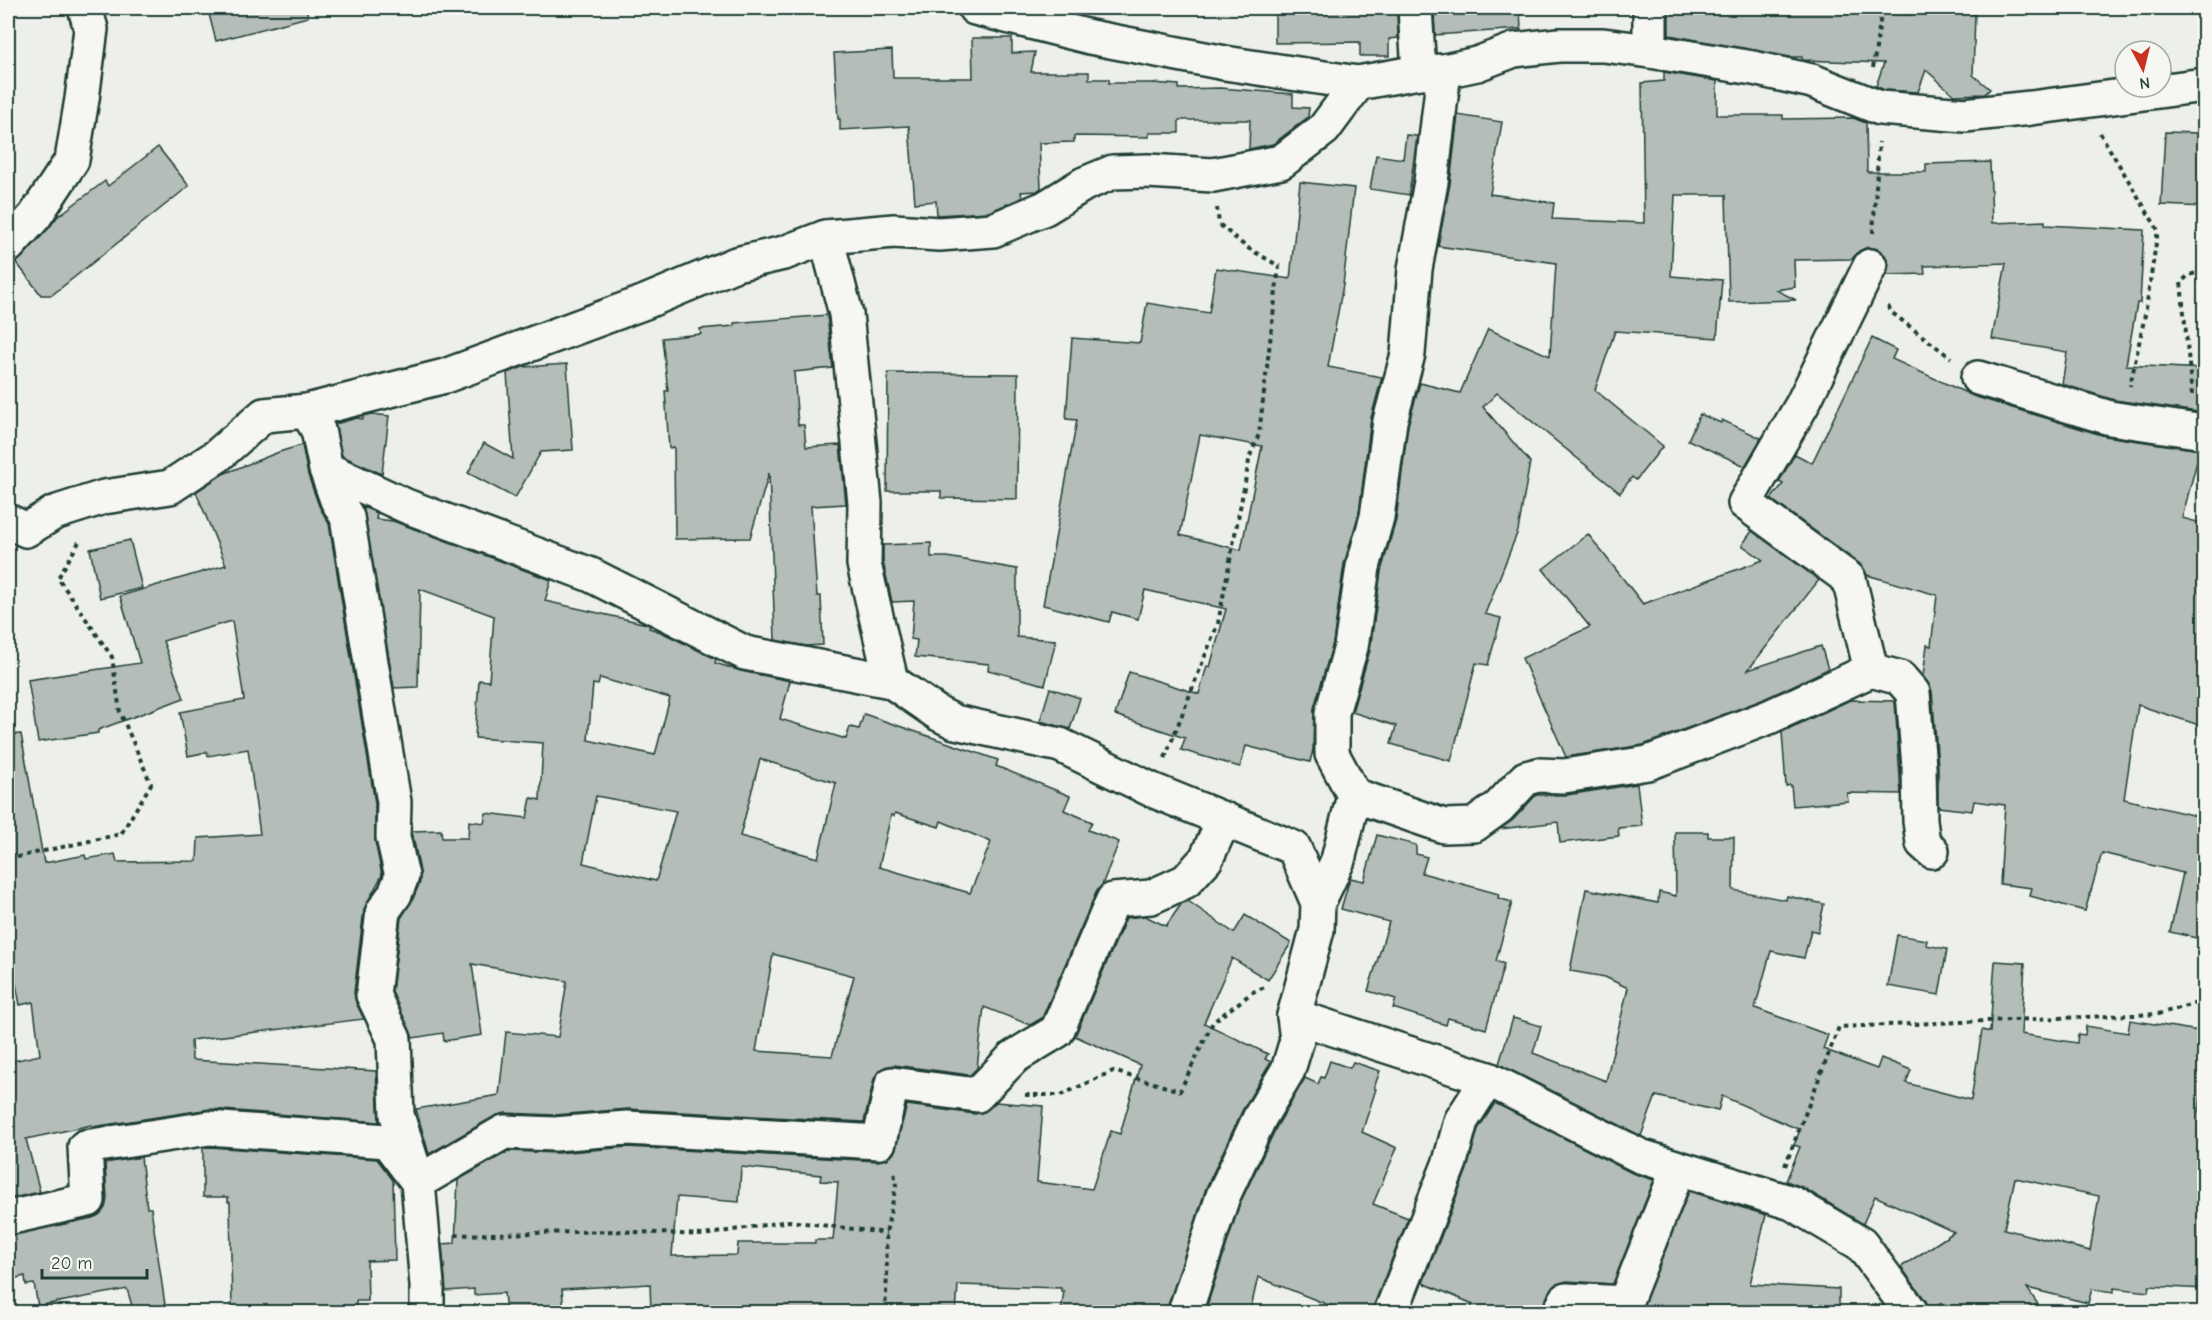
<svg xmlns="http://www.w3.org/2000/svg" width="2212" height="1320" font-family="'Comic Neue',sans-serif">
  <rect width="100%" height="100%" fill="#edefea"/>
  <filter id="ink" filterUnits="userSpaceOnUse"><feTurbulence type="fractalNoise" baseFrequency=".0167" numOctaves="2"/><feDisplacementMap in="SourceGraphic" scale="12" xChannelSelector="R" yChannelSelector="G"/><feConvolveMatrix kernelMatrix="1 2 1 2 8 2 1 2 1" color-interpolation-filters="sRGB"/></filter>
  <g filter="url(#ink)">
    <g fill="#b4bdb8" stroke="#1f3d34" stroke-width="1.5" fill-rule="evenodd">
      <polygon points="211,8 306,8 308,17 216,41 209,14 213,13"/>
      <polygon points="1275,8 1397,8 1398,38 1389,39 1389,56 1360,56 1360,42 1275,43"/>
      <polygon points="1434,8 1520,8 1521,29 1435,35"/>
      <polygon points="1669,8 1834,8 1834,11 1910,15 1910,8 1973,8 1972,14 1975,14 1973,75 1990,89 1985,94 1954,95 1926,70 1918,92 1884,90 1876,86 1884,63 1802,60 1802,57 1790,57 1669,35"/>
      <polygon points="972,38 1012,38 1012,53 1035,52 1031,72 1089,72 1089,79 1109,79 1109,83 1153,83 1179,85 1179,89 1220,88 1293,94 1293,107 1309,108 1308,117 1273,144 1249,149 1250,120 1179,120 1179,133 1149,133 1149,137 1074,136 1074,142 1039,143 1041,188 1037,191 1021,192 1022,198 989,212 937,215 936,201 915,203 909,126 840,130 840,119 838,119 834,53 892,50 893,78 973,78"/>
      <polygon points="1664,72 1717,81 1717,115 1783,115 1783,119 1853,118 1866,123 1867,172 1926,172 1926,164 1990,162 1992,223 2045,221 2045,225 2144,230 2140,303 2137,303 2126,365 2205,369 2205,413 2114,400 2062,384 2067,352 1992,339 2006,263 1924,266 1925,274 1887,275 1889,264 1885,255 1878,249 1868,247 1859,251 1852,259 1794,260 1795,287 1776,290 1796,300 1729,302 1726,195 1675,195 1671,276 1722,280 1717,338 1615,331 1595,390 1663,446 1636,480 1632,477 1620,493 1497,393 1483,407 1530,462 1518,531 1485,614 1501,618 1488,665 1476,663 1451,761 1391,744 1396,726 1352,712 1370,650 1381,571 1396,520 1408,425 1420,383 1460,393 1488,329 1550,356 1556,263 1438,246 1450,184 1458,115 1502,122 1490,194 1554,203 1552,219 1644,223 1642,83 1664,81"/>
      <polygon points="2165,132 2199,133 2199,140 2205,140 2205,207 2161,205"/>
      <polygon points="1406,135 1417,136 1409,195 1370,189 1376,155 1403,159"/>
      <polygon points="158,147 189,186 52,295 41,295 16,262 49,228 57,217 105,181 108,186"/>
      <path d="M1300,182L1354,188L1343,285L1328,367L1382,377L1371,418L1359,513L1344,564L1333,643L1314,708L1313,750L1310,762L1246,746L1240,767L1181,750L1185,738L1115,715L1129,672L1199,694L1207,666L1210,667L1226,609L1145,590L1138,619L1112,612L1109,622L1043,605L1077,420L1066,419L1072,338L1140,343L1147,303L1209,313L1216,268L1290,279ZM1200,435L1262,446L1241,550L1180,535Z"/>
      <polygon points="827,315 833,368 794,372 798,425 804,425 806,447 840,445 846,504 811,506 817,596 821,596 823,645 806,646 775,640 769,473 750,538 675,539 674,447 669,448 665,391 668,391 662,338 701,334 700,329 734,326 734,323"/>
      <polygon points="1872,338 1896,350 1892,359 1973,396 2105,436 2200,450 2182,518 2205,524 2205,727 2138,705 2124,799 2205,818 2205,940 2170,932 2183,873 2102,853 2085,911 2030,896 2032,888 2000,884 2005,805 1974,801 1972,811 1938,807 1938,766 1932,691 1923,676 1927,645 1931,646 1937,595 1867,575 1860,564 1771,499 1783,484 1779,482 1795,454 1812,463"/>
      <polygon points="567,364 573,450 541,452 515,498 468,473 484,443 513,459 507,373 523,367"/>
      <polygon points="888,373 1018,374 1017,499 941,498 941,491 887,491"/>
      <polygon points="371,414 389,416 382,474 342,456 335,424 357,418 363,419 363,416"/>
      <polygon points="1700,414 1721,423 1722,420 1761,438 1745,466 1688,440"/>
      <polygon points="302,445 308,475 319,506 329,524 375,803 375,841 382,875 364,909 354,993 356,1003 364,1019 191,1040 192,1060 376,1071 379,1122 210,1109 92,1127 92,1125 26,1139 40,1192 8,1199 8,1062 40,1055 33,1002 20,1005 8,942 8,735 21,734 44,863 85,855 86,859 115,854 117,862 197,861 198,838 260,834 248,749 208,756 207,752 188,756 180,712 244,700 232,621 163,641 184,698 98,730 98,733 38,742 28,680 140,663 120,596 226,565 196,492 223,474 279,452"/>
      <path d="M363,507L377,513L376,519L393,521L551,580L545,601L647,624L650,626L649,628L661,632L716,659L715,663L741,671L790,681L780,719L846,739L850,727L859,729L864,714L998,760L996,766L1070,796L1064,810L1092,822L1088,830L1119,842L1102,885L1096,893L1042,1018L1030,1025L984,1007L977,1068L970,1075L894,1065L885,1067L878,1072L874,1079L864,1122L628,1109L555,1115L505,1113L495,1116L429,1154L416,1109L499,1095L506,1032L558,1037L567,981L472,964L482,1035L444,1041L443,1033L413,1038L392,992L401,918L412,901L420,882V872L412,831L441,830L442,838H468L469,821L484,823L486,813L527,818L531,798L540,800L543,743L475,738L479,680L489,681L494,616L420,589L418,687L394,688ZM600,678L670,698L655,755L588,740L593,684L598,685ZM760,759L836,783L818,858L740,836ZM596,796L676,811L656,881L583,863ZM895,813L939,827L941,821L991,842L970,893L879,867L891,815L894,816ZM773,954L854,976L832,1056L756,1051Z"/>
      <polygon points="1752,531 1819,580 1748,670 1821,646 1828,669 1762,700 1643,745 1566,757 1522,658 1590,627 1543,569 1588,534 1643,604 1763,560 1742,545"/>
      <polygon points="130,540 142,588 100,598 90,549"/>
      <polygon points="931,543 931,557 947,557 1017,569 1017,637 1056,640 1045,685 988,670 989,664 915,657 917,640 911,639 914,601 892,602 883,562 883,545"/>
      <polygon points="1050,688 1080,698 1070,729 1040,721"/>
      <polygon points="1850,700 1895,701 1901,794 1847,793 1848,801 1793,806 1791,785 1786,786 1782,732"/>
      <polygon points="1637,784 1642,826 1618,828 1619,836 1560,843 1558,822 1500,829 1513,820 1536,795 1567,795"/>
      <path d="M1675,832H1708V837H1734L1733,890L1786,900L1787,896L1824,904L1818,932L1811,930L1804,958L1771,951L1755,1008L1828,1035L1823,1049L1877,1069L1881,1058L1911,1070L1906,1083L1971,1100L1982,1030L1990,1032L1995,961L2025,963L2021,1034L2077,1043L2078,1034L2085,1035L2086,1026L2128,1033L2130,1020L2205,1032V1065L2199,1112L2205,1113V1289L2149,1286L2148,1292L2114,1288V1292L2092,1289L2088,1303L2027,1288L2043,1312H1948L1941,1303L1930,1311L1926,1301L1901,1267L1954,1232L1875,1196L1863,1224L1802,1187L1786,1181L1800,1147L1794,1145L1800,1130L1722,1096L1718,1111L1656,1096L1641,1136L1499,1064L1513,1018L1541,1026L1533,1053L1606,1081L1628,988L1605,977L1570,971L1586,889L1658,903L1659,892L1676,896ZM2015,1178L2099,1196L2090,1251L2004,1229Z"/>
      <polygon points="1377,835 1416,845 1416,854 1427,857 1422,873 1499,894 1498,898 1512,902 1496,961 1504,964 1486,1029 1448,1018 1446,1025 1393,1008 1396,999 1368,991 1389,922 1341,909 1350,878 1364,881"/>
      <path d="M1188,901L1234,933L1245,915L1291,943L1268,980L1232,958L1204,1023L1268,1054L1265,1059L1271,1062L1243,1109L1206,1188L1167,1312H1061L1064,1291H1061V1288L958,1285L956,1312H651L650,1284L562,1289L564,1312H506L504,1293L474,1295V1289L446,1291L442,1244L455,1243L458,1180L509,1151L557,1153L627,1147L878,1161L887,1159L894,1153L907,1105L975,1114L984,1112L996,1102L1043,1106L1037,1182L1092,1189L1111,1131L1120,1134L1140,1065L1075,1036L1126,918L1145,916L1166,926L1182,903ZM741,1167L821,1175L820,1181L838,1182L833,1240H815V1243H738L737,1255L672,1256L677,1197L739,1202Z"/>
      <polygon points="1897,935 1927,940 1926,945 1947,949 1939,995 1888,986"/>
      <polygon points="1330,1061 1350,1068 1353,1062 1380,1071 1374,1088 1376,1089 1362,1132 1397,1148 1373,1204 1408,1218 1374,1305 1373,1312 1328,1312 1331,1306 1258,1277 1250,1312 1205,1312 1240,1203 1277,1126 1305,1078 1318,1084 1321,1077 1324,1078"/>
      <polygon points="1495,1103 1632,1173 1654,1180 1613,1284 1567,1281 1557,1284 1549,1292 1541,1312 1469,1312 1473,1304 1423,1283 1467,1169 1478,1129"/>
      <polygon points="210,1147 377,1159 393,1180 395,1260 367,1261 368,1301 356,1301 356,1311 232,1312 230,1202 228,1202 228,1197 203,1197 203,1148"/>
      <polygon points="141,1157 147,1208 151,1208 166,1312 134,1312 127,1289 38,1306 34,1284 26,1285 25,1276 8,1280 8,1236 92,1218 99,1215 105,1208 107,1199 105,1163"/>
      <polygon points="1689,1191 1766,1215 1750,1284 1839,1289 1839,1312 1640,1312"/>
    </g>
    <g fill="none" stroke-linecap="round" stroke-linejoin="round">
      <defs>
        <g id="street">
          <polyline points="975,8 1090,37 1225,63 1358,83"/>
          <polyline points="1415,8 1419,72"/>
          <polyline points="1650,8 1650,51"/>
          <polyline points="826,237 846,314 865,503 864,564 891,681"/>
          <polyline points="8,246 35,216 72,160 82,99 91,29 85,8"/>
          <polyline points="1870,266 1802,405 1745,503 1849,579 1871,670 1900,678 1913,693 1919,767 1920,821 1923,843 1932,851"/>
          <polyline points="1978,378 2110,418 2204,432"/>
          <polyline points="307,411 318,430 326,469 406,506 591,575 745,653 891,681 939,714 955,722 1060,745 1152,790 1294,848 1318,903 1317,930 1294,1016 1488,1079 1640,1156 1792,1203 1861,1244 1911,1312"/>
          <polyline points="326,469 337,500 347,517 394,802 393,837 402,876 395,894 383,911 373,995 394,1039 397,1115 418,1182 427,1285 427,1312"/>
          <polyline points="8,521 26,530 54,513 104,497 170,487 217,456 264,415 307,411 445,376 645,302 736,264 784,253 826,237 894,231 939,234 993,230 1045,208 1084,184 1113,172 1148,171 1213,175 1281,162 1324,129 1358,83 1419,72 1444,71 1477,64 1514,50 1559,45 1603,45 1650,51 1753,68 1812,81 1880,108 1965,115 2031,108 2204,85"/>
          <polyline points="1354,795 1444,826 1474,825 1499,807 1526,778 1538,775 1564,776 1648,763 1769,717 1871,670"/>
          <polyline points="1318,903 1338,860 1354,795 1332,754 1332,713 1351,647 1363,567 1377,517 1390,421 1408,354 1415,269 1431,182 1444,71"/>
          <polyline points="8,1218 88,1200 85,1147 209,1128 387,1141 418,1182 504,1132 555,1134 627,1128 879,1142 892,1084 977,1095 1014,1057 1057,1031 1113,900 1151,897 1186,881 1206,859 1224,819"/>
          <polyline points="1185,1312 1223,1196 1260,1117 1288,1070 1297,1040 1294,1016"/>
          <polyline points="1391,1312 1450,1162 1461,1121 1488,1079"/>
          <polyline points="1560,1312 1566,1300 1625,1303 1678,1169"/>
        </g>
      </defs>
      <use href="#street" stroke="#1f3d34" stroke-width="38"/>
      <g stroke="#1f3d34" stroke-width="4" stroke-dasharray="4.5 4.5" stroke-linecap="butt">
        <polyline points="1873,68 1882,8"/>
        <polyline points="2100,133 2158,230 2145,315 2130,386"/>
        <polyline points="1873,233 1879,142"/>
        <polyline points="1888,306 1891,312 1951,358"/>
        <polyline points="2192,395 2181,282 2189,275 2204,271"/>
        <polyline points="1165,758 1218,623 1250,456 1259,434 1279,266 1246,247 1219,224 1217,208"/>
        <polyline points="8,859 121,834 151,784 120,712 112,657 58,578 79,542"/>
        <polyline points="1025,1095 1061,1095 1113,1071 1180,1091 1213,1022 1253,992 1265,987"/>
        <polyline points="1785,1166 1839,1027 2158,1014 2204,1001"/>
        <polyline points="455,1235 614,1231 703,1235 789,1221 886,1233"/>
        <polyline points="8,1309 26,1309 32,1312"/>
        <polyline points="885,1312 887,1275 886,1233 896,1186 894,1171"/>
      </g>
      <use href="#street" stroke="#f6f6f2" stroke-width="33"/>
    </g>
  </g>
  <rect width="2212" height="1320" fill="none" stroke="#f6f6f2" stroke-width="30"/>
  <rect x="15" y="15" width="2182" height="1290" fill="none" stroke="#1f3d34" stroke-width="2" filter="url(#ink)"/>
  <g transform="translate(2143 69) rotate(173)"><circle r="28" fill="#f6f6f2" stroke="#a0aca6" stroke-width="1.5"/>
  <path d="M0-4.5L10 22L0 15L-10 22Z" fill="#c8321e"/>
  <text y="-9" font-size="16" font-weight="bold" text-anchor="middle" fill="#1f3d34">N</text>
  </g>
  <path d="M42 1269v9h105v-9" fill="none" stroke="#1f3d34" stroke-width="3"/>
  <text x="51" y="1269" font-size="18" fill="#1f3d34" stroke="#f6f6f2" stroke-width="4.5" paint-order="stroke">20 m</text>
</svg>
